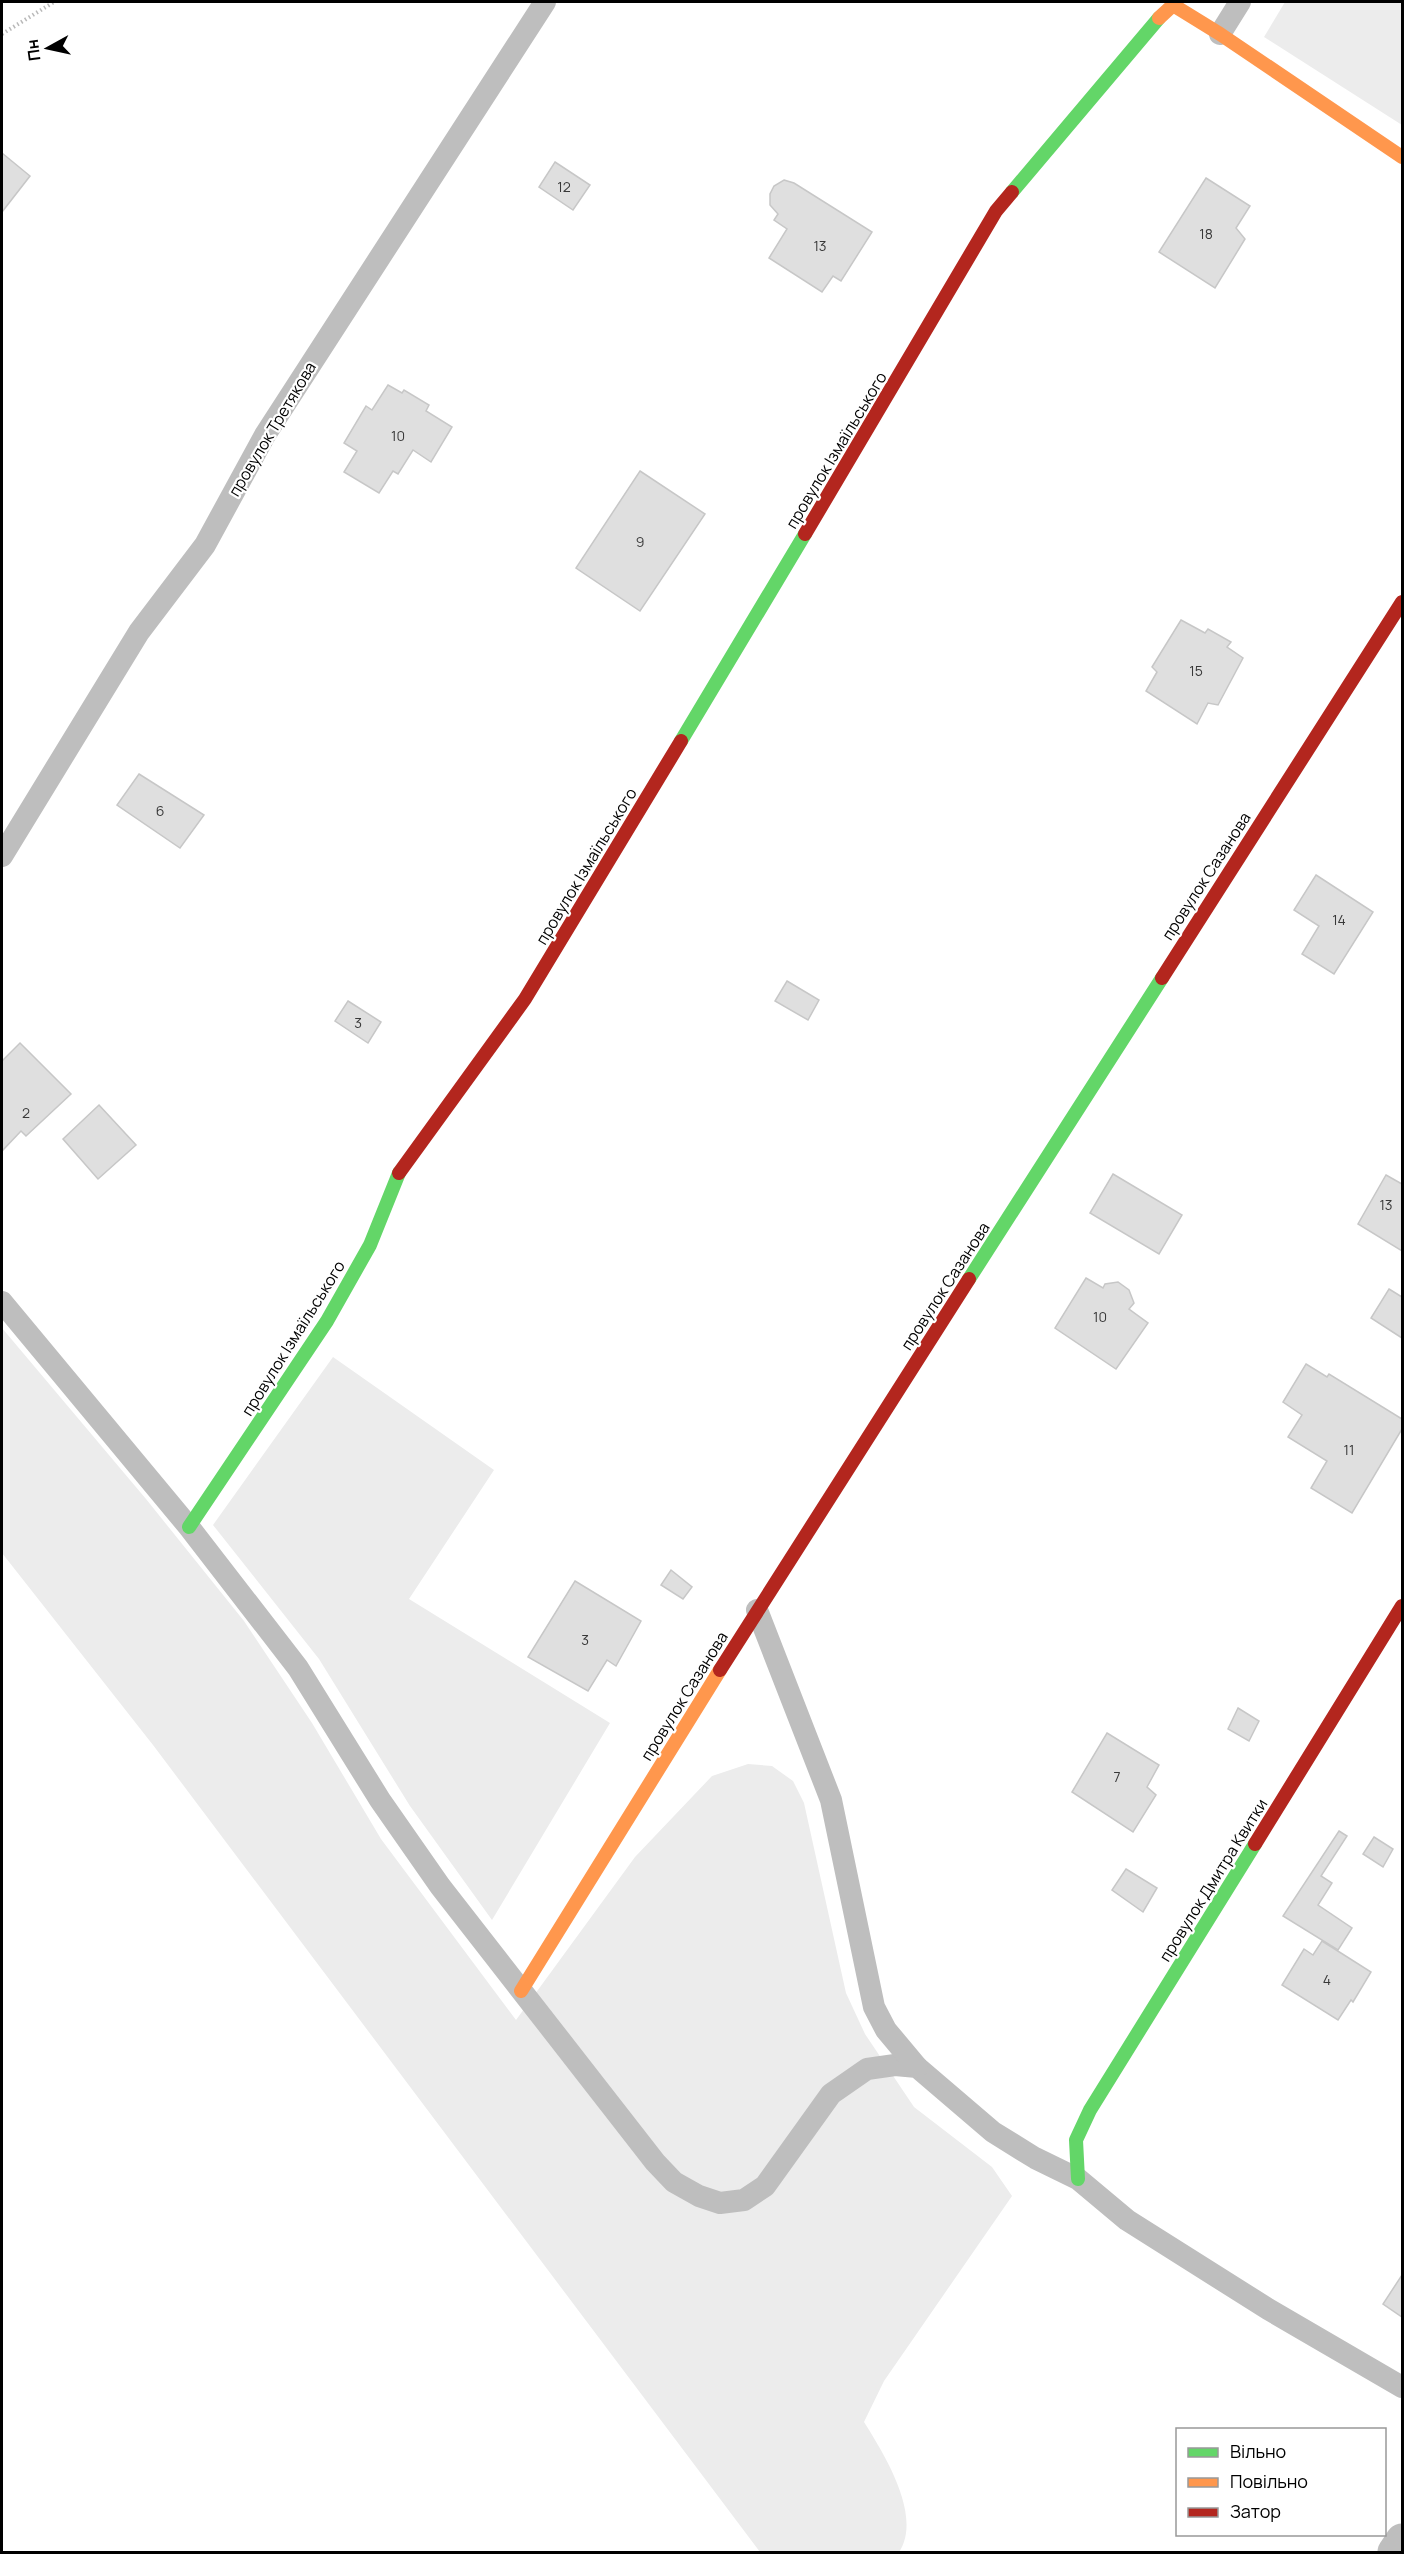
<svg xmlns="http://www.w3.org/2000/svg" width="1404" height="2554" font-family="Manrope,sans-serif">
  <rect width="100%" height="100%" fill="#fff"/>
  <g fill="#ececec">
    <polygon points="1285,2 1402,2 1402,125 1264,37"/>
    <path d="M2,1328L146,1499L244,1621L312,1723L381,1839L516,2020L635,1857L712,1776L748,1764L772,1766L793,1781L804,1803L846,1993L865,2034L914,2107L992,2167L1012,2196L884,2381L864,2422C884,2454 923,2516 899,2552H760L153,1745L2,1553Z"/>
    <polygon points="333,1357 494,1470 409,1599 610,1723 492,1920 410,1806 319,1659 213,1525"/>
  </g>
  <g fill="#dfdfdf" stroke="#c7c7c7" stroke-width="1.5">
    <polygon points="2,153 30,176 2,212"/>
    <polygon points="555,162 590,185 573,210 539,187"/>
    <polygon points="1206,178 1250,206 1236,228 1245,239 1215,288 1159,252"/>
    <polygon points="784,180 794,183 872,232 841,281 833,276 822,292 769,258 787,229 774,220 778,214 770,205 770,194 774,186"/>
    <polygon points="388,385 402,393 404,390 429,405 426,411 452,427 431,462 413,450 398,474 393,471 379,493 344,472 357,451 344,443 366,406 372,410"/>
    <polygon points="640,471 705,514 640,611 576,568"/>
    <polygon points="1181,620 1205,633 1208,629 1231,642 1227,647 1243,658 1218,705 1208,703 1197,724 1146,691 1157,672 1152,667"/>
    <polygon points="139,774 204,815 180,848 117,805"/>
    <polygon points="1316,875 1373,912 1334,974 1302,954 1319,926 1294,910"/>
    <polygon points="787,981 819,1000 808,1020 775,1001"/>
    <polygon points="348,1001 381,1022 368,1043 335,1021"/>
    <polygon points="20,1043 71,1094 26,1136 21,1131 2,1151 2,1061"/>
    <polygon points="99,1105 136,1145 98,1179 63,1139"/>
    <polygon points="1113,1174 1182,1215 1159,1254 1090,1213"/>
    <polygon points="1386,1175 1402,1184 1402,1251 1358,1224"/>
    <polygon points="1086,1278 1103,1288 1105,1284 1118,1282 1129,1290 1134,1303 1129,1309 1148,1323 1116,1369 1055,1328"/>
    <polygon points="1389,1289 1402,1297 1402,1338 1371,1318"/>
    <polygon points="1306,1364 1327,1377 1329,1374 1402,1419 1402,1429 1352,1513 1311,1488 1327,1461 1288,1437 1302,1415 1283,1402"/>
    <polygon points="671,1570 692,1587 683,1599 661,1585"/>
    <polygon points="575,1581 641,1621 616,1666 607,1660 588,1691 528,1657"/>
    <polygon points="1238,1708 1259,1721 1249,1741 1228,1729"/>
    <polygon points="1107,1733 1159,1765 1147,1787 1156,1795 1133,1832 1072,1792"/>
    <polygon points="1339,1831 1347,1836 1321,1876 1332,1883 1318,1905 1352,1928 1338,1950 1283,1916"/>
    <polygon points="1374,1837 1393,1849 1383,1867 1363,1854"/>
    <polygon points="1126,1869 1157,1888 1143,1912 1112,1890"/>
    <polygon points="1322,1941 1371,1972 1353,2002 1351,2000 1338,2020 1282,1985 1304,1949 1313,1955"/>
    <polygon points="1402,2275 1402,2317 1383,2304"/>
  </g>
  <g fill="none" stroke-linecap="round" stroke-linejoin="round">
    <polyline stroke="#b9b9b9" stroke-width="4" stroke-dasharray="1.5 3" stroke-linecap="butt" points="2,34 54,2"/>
    <g stroke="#bebebe" stroke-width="22">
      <polyline points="1220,34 1240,2"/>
      <polyline points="2,856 139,632 205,545 265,435 545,2"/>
      <polyline points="2,1302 189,1527 298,1668 380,1800 440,1886 655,2162 674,2182 699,2196 720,2203 744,2200 765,2186 831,2094 867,2069 895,2065 917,2067 993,2132 1035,2158 1078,2179 1127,2220 1268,2309 1402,2387"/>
      <polyline points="757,1610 831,1800 874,2007 886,2030 917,2067"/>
    </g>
    <polyline stroke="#bebebe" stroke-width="33" points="1394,2552 1402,2540"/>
    <g stroke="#63d668" stroke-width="14">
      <polyline points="1012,192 1159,18"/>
      <polyline points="681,741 805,534"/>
      <polyline points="969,1279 1162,978"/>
      <polyline points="189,1527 327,1321 370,1245 399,1173"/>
      <polyline points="1078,2179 1076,2140 1090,2110 1255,1844"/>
    </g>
    <g stroke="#ff974d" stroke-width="14">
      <polyline points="1159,18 1173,5 1220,34 1402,157"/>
      <polyline points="521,1991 720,1670"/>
    </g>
    <g stroke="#b3261e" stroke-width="14">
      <polyline points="805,534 996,211 1012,192"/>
      <polyline points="1162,978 1402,602"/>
      <polyline points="399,1173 525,999 681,741"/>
      <polyline points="720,1670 969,1279"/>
      <polyline points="1255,1844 1402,1606"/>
    </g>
  </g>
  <g text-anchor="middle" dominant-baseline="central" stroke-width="4.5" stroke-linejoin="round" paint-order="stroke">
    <g font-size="14" fill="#383838">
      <text x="564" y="186">12</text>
      <text x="1206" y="233">18</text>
      <text x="820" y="245">13</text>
      <text x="398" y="435">10</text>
      <text x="640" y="541">9</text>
      <text x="1196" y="670">15</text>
      <text x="160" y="810">6</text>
      <text x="1339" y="919">14</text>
      <text x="358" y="1022">3</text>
      <text x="26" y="1112">2</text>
      <text x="1386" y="1204">13</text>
      <text x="1100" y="1316">10</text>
      <text x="1349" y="1449">11</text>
      <text x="585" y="1639">3</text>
      <text x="1117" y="1776">7</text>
      <text x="1327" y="1979">4</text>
    </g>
    <g font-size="16" fill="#000" stroke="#fff">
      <text transform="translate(272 429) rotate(-59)">провулок Третякова</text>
      <text transform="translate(836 450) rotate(-59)">провулок Ізмаїльського</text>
      <text transform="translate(586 866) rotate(-59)">провулок Ізмаїльського</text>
      <text transform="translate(1206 876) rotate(-57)">провулок Сазанова</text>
      <text transform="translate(945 1286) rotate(-57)">провулок Сазанова</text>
      <text transform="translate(293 1338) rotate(-58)">провулок Ізмаїльського</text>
      <text transform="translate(684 1696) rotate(-58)">провулок Сазанова</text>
      <text transform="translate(1213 1880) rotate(-58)">провулок Дмитра Квитки</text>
    </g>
  </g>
  <rect width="1404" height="2554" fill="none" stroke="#000000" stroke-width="6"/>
  <rect x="1176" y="2428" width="210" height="108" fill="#ffffff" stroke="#999999" stroke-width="1.5"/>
  <rect x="1188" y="2448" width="30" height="9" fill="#63d668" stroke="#999999" stroke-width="1.5"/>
  <text x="1230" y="2458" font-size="18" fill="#000000">Вільно</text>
  <rect x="1188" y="2478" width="30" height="9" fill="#ff974d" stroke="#999999" stroke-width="1.5"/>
  <text x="1230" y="2488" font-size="18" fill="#000000">Повільно</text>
  <rect x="1188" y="2508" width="30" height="9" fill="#b3261e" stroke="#999999" stroke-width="1.5"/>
  <text x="1230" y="2518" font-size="18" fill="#000000">Затор</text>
  <g transform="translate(48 48) rotate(262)" stroke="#ffffff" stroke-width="4.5" paint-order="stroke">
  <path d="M0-4.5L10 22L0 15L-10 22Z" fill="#000000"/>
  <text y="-9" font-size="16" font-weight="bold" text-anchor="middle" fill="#000000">Пн</text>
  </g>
</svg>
